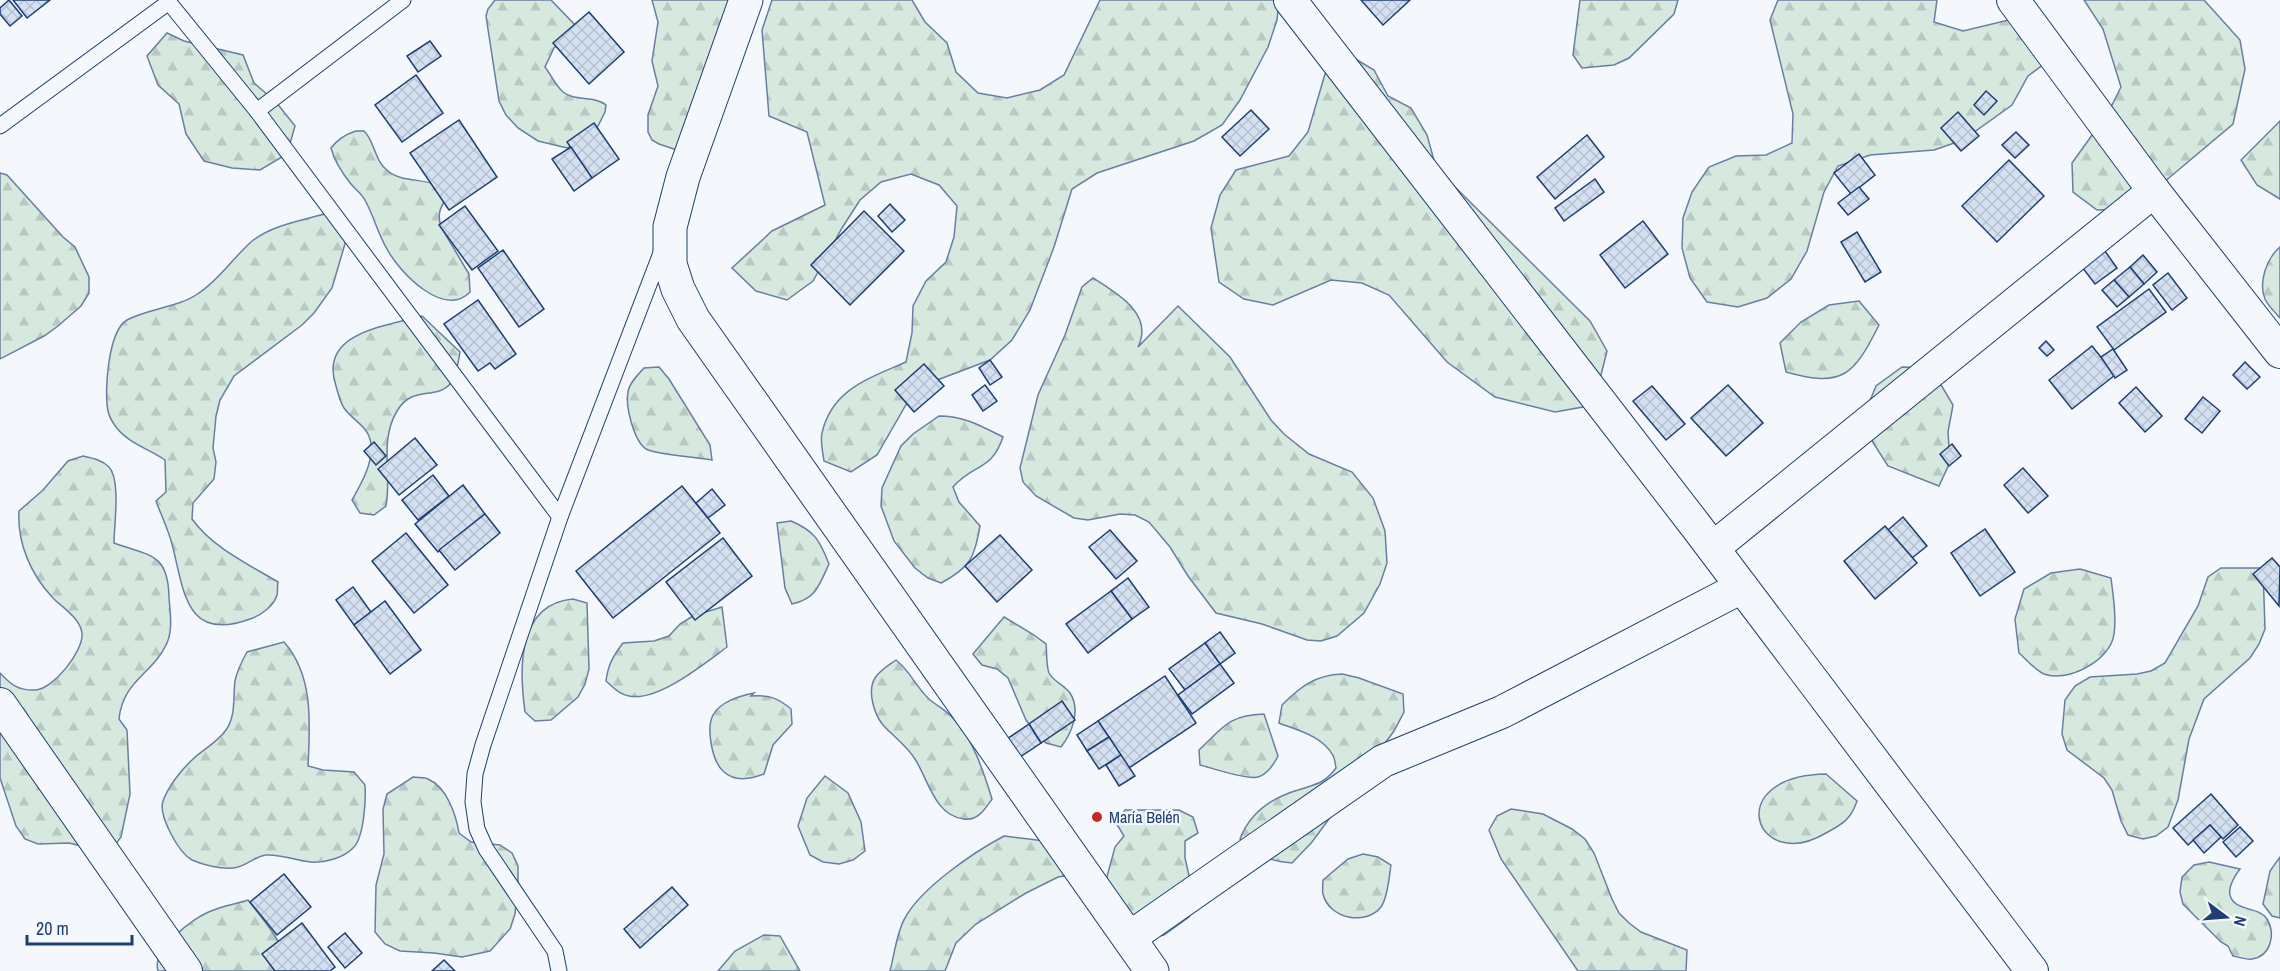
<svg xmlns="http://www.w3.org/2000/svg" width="2280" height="971" font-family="'Archivo Narrow',sans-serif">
  <defs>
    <pattern id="forest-firs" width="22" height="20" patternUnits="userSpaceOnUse" patternTransform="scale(1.5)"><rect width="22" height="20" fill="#d7e8df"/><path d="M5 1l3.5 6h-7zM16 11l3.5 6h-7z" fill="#b8c8c3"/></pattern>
    <pattern id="building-cross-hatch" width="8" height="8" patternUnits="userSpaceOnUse" patternTransform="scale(1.5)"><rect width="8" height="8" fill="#d5e0f0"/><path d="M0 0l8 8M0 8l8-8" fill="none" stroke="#b6c1d1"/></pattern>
  </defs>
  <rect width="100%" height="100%" fill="#f4f7fb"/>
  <g fill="url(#forest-firs)" stroke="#687fa3" stroke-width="1.5">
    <path d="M495,0H551L575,25L571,33L554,48L545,67C551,75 556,86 563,92C575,102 594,95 606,105L605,112L598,126L581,142L567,148L538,141L518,128L506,115L499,101L486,16L488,9Z"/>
    <polygon points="652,0 740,0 680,151 659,144 652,140 648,132 648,115 658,86 652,61 658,22"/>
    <path d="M772,0H912L925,22L947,43L956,72L978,93L1007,98L1040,90L1064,75L1100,0H1279L1277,20L1268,47L1240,100L1222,125L1194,141L1097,173L1072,189L1054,247L1030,310L1012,340L990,360L932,382L907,403L877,455L851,472L824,461C823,453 820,441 822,433C832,389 870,378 906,362L912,333L913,306L926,281L946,262L954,237L957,206L939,185L911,174L881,182L860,200L842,228L813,281L787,300L756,291L732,268L772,231L825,205L807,132L769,116L762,30Z"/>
    <polygon points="1580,0 1678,0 1674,14 1629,58 1614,65 1582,68 1573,55"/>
    <polygon points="1778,0 1937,0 1934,22 1963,31 2021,17 2052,58 2028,76 2012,105 1963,140 1934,150 1870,155 1838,166 1824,192 1807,251 1791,279 1767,298 1738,307 1707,302 1690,278 1682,248 1683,218 1692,192 1709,167 1736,156 1766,155 1792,143 1793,114 1770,20"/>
    <polygon points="2084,0 2204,0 2240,40 2245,69 2233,124 2151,193 2126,209 2097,210 2073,192 2072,163 2108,113 2121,87 2103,29"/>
    <polygon points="167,33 184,41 243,55 254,83 276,102 295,126 287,154 260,170 232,168 204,161 186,134 179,104 158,85 147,56"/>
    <polygon points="1349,55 1374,70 1388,96 1411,108 1427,135 1435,164 1455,187 1590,321 1607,351 1600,379 1583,407 1555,412 1495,397 1447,362 1389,295 1362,283 1331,280 1273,305 1244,299 1219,282 1211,228 1220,195 1236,170 1289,156 1308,132 1325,74"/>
    <polygon points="2280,121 2280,199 2257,185 2241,160"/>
    <path d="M356,131H364C375,141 374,161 388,171C402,183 427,178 437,186C441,189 444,194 447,197C440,208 437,214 441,227L469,274L470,292C444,319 399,272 387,249C378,234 374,217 366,202C363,195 356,190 351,184C343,174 334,160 331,148C338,139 346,134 356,131Z"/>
    <polygon points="0,173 7,175 63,237 75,247 89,277 89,293 81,306 58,326 44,336 0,359"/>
    <path d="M328,213L349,230L332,288L314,313L302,325L234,376L220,400L216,416L213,448L216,462L214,479L193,503L192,519C213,548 248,564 278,582C277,586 278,592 277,595C274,606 260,616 250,619C185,643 184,590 172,544C168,529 161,515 156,501L166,492L165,460C149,449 128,443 116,427C113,423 109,416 108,411C104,392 108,331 127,320C149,308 178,308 199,293C219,280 233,258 251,242C271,225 304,220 328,213Z"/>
    <path d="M2280,247V318C2275,312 2268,306 2265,299C2258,282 2267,258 2280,247Z"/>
    <path d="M1093,278C1118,294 1154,314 1138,347L1178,306L1230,357L1271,420L1284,434L1309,454L1352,472L1373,498L1385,531L1387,563L1380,584L1364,613L1337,636L1321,641L1307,640L1262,624L1216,613L1188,576L1170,547L1149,522L1135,515L1120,514L1088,520L1074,518L1036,496L1023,482L1020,468L1038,395L1065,335L1082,287Z"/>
    <path d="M1859,301L1879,325C1854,375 1843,388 1786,372L1780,343L1801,322L1829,305Z"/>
    <path d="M422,316L460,352C458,362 457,376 451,383C436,401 413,384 397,411C379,441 392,474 386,506L374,515L360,513L352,500C361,484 373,464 371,444C369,426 353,421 344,408C340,402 338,393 336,386C318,333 385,326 422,316Z"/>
    <path d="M659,367L669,379L710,445L712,460C697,457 657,455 646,449C634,441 625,406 628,392C629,383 638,375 644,368Z"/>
    <polygon points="1902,367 1931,368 1953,405 1948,432 1950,462 1939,486 1888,466 1872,441 1865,413 1876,386"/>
    <path d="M939,416C964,416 981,426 1003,437C991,472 974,463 953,487L959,502L980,526C974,558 971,567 941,583L928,578L915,568L894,541L881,506L882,488L901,446L913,434Z"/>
    <path d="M83,456C92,458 102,460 109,467C121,480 114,525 114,543C150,556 168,553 169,597C170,612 173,629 167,643C153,674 123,680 119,719L127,730L130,794L121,837L112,849L97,850L69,843L38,844L25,839L16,826L0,778V673C11,685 19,691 36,690C53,689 84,651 82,633C80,618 63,608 53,598C31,575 17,543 19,511L43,490L68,461Z"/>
    <path d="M791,521C815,531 820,541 829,564C819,585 817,598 792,604L785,588L777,523Z"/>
    <polygon points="2221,568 2263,568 2265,629 2259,644 2250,658 2204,699 2189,739 2178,800 2168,827 2156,836 2143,839 2128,835 2121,821 2112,790 2104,778 2067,750 2062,734 2065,700 2075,686 2090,677 2137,674 2151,671 2165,663 2198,606 2208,577"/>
    <path d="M2080,569L2111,578C2113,596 2117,616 2114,634C2111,660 2068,683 2044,674C2036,671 2026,659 2019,653L2015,619L2024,589L2051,573Z"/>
    <path d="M573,599L587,603L589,669L585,684L578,697L551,720L535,721L525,712C519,669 517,604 573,599Z"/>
    <path d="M722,607L727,647C705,663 658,702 629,696C620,695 613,687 606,681C608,665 613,656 623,643L654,641L669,636L680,624L693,616Z"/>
    <path d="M1004,617L1034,635L1046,644C1047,652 1046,665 1049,673C1054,682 1064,685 1070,693C1081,710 1072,733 1061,747L1046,743L1037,734L1026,720L1008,678L997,669L982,665L973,654Z"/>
    <path d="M284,642C314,676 310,724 308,766L323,770L354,772L365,785C366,800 364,836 354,847C344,858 325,863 311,862C296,861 282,854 266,855C255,856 244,868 233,868C220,869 203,865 192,860C179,853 158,816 163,801C168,787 181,770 192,760C203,749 217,743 226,730C236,716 233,697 235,681C237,670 242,661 247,652Z"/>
    <path d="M896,660C911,672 916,687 929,699C936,705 945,710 951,716C972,735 984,773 992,799C985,809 978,821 964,819C935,816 929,781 915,759C907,746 893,736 883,725C874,714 867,691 875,678C880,670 889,665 896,660Z"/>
    <path d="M1342,674L1359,678L1403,694L1404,712L1394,731L1312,842L1292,863C1271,861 1254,856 1240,839C1250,813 1271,798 1298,790C1316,784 1324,784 1336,768C1335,764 1335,757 1332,754C1322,736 1297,730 1279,723L1282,705C1300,687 1315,675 1342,674Z"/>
    <path d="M754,693L751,696C768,695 777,697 791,709L792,724L773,745L764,774C751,779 735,782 724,772C712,762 706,729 713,715C721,701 740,696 754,693Z"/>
    <path d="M1264,714L1278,756C1274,764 1268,774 1258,777C1246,780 1212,768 1200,765L1199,750C1223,728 1228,715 1264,714Z"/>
    <path d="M1826,774L1857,801C1851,819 1843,824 1826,833C1755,875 1720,776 1826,774Z"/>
    <polygon points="825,776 848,793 861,822 865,851 853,860 839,864 823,862 810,855 798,826 807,798"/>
    <path d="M413,777C417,778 424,777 428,779C447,787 456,815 459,833L471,842L500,845L512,853L518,866V883L515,914L510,929L490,951L462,957L434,953L400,951L385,944L375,932L376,885L384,854L383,809L387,794Z"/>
    <polygon points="1511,809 1543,814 1572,829 1585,839 1594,853 1612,899 1619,913 1629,923 1641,932 1687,950 1686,971 1578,971 1501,859 1489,830 1497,816"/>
    <polygon points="1125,810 1179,810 1193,817 1198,833 1185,841 1185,858 1195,902 1189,917 1164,935 1150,938 1106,880 1115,847 1124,836 1116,823"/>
    <path d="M1004,836L1062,843L1087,873L1058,877L1026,893L976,924L956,943L945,971H890C894,956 897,931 905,918C921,888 974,852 1004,836Z"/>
    <path d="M1363,854L1378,857L1391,865C1389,877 1388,897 1381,907C1366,926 1329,919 1323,894C1322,890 1323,885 1323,880L1348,859Z"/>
    <polygon points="2280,857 2280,918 2272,916 2263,904 2270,871"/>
    <path d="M2209,862L2240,869C2235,875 2228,887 2230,895C2234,912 2259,906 2267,919C2276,934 2271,956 2252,959C2246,960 2239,957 2233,956L2228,946L2221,942L2183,904L2180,892L2182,877L2194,865Z"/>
    <path d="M248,900C265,922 285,943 288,971H158C151,950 194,917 211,911C223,906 236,904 248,900Z"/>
    <polygon points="764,935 780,936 800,971 718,971 735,951"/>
  </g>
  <g fill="url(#building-cross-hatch)" stroke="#1d3f73" stroke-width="1.5">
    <polygon points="9,0 22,16 10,26 0,14 0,8"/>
    <polygon points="13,0 50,0 27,18"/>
    <polygon points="1361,0 1410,0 1383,25"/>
    <polygon points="589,12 624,52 589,84 553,43"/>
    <polygon points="430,41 441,56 418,72 407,56"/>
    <polygon points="416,75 443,113 402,142 375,105"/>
    <polygon points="1986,91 1997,101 1984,115 1974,105"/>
    <polygon points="1251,110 1269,129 1240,156 1222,137"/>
    <polygon points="1958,112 1979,136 1961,151 1941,128"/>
    <polygon points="459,120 497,177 449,210 410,153"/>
    <polygon points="594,123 619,159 592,178 567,142"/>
    <polygon points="2016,132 2029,145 2015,158 2002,145"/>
    <polygon points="1587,135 1604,157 1555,199 1537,177"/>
    <polygon points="571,147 592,178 574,191 552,159"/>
    <polygon points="1859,154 1875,175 1851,194 1834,173"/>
    <polygon points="2009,160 2044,196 1997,242 1962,206"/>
    <polygon points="1595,179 1604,192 1564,221 1555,208"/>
    <polygon points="1859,187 1869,199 1848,215 1838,203"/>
    <polygon points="890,204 905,220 892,232 878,216"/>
    <polygon points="465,206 498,251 472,270 439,225"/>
    <polygon points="864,211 904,251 850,305 811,265"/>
    <polygon points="1643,221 1668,254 1625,288 1600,255"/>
    <polygon points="1857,232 1881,272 1865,282 1841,242"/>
    <polygon points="2102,247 2117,268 2095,284 2079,263"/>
    <polygon points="503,250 544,309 519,327 478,268"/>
    <polygon points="2143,255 2157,272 2144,284 2130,267"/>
    <polygon points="2130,267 2144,284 2129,297 2114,280"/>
    <polygon points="2168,273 2187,298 2172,310 2153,285"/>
    <polygon points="2114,280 2129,297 2117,307 2102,290"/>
    <polygon points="2149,289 2166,312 2114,350 2097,327"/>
    <polygon points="478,300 516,354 495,369 490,363 478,371 444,324"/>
    <polygon points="2046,341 2054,350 2047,356 2039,348"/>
    <polygon points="2092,346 2115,375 2072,409 2049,380"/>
    <polygon points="2113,349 2127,370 2115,378 2101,357"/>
    <polygon points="990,360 1002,377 990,385 979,368"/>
    <polygon points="2245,362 2260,377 2247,389 2233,375"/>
    <polygon points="924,364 944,386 914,412 895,390"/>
    <polygon points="985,385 997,401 983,411 972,395"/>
    <polygon points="1728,385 1763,423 1726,456 1691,418"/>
    <polygon points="1652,386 1685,424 1666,440 1633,401"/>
    <polygon points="2136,387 2162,416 2145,432 2119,403"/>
    <polygon points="2203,397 2220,411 2202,433 2185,419"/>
    <polygon points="415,438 437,465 399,495 378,469"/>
    <polygon points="374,442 386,456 376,465 364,451"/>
    <polygon points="1952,444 1961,456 1949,466 1940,454"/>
    <polygon points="2023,468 2048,496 2028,513 2004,485"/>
    <polygon points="433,475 449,496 418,520 402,500"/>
    <polygon points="463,485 485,514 438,552 415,524"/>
    <polygon points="682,486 720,533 613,618 576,571"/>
    <polygon points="712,489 725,505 708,518 696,503"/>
    <polygon points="485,514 500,533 455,570 439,550"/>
    <polygon points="1903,517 1927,546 1912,558 1888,530"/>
    <polygon points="1885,526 1917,563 1875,599 1844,561"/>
    <polygon points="1985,529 2015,572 1980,596 1951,553"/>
    <polygon points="1110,530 1137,561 1116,579 1089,547"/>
    <polygon points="406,533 448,585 414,613 372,561"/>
    <polygon points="1000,535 1032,570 997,602 965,566"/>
    <polygon points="723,538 752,576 695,620 666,582"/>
    <polygon points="2272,558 2280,567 2279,606 2253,574"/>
    <polygon points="1128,578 1149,607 1132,619 1111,591"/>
    <polygon points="353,587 371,612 354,625 336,600"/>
    <polygon points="1111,591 1132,619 1088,653 1066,624"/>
    <polygon points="385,601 421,650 390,674 354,625"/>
    <polygon points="1220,632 1235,653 1220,664 1205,643"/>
    <polygon points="1205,643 1220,664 1185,690 1169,669"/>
    <polygon points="1220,664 1234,683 1192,714 1178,695"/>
    <polygon points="1165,676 1196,723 1129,768 1098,721"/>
    <polygon points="1062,701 1075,720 1041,743 1029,724"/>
    <polygon points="1098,721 1109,737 1087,751 1077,735"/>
    <polygon points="1029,724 1041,743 1020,757 1007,739"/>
    <polygon points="1109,737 1121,755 1099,769 1087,751"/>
    <polygon points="1121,755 1135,776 1119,786 1106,765"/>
    <polygon points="2211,794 2238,825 2223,839 2210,825 2188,845 2173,828"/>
    <polygon points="2210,825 2221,837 2204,853 2193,840"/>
    <polygon points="2240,827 2253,841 2236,857 2223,842"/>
    <polygon points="284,874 311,907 277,935 250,902"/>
    <polygon points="672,887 688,905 640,948 624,929"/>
    <polygon points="302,923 335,967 330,971 275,971 262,954"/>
    <polygon points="345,933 362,953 345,968 328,947"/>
    <polygon points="444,960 455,971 432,971"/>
  </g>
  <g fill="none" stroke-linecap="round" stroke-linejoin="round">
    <defs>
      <g id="service">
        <polyline points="167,0 257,111 560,517"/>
        <polyline points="257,111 403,0"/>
        <polyline points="0,126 169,2"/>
        <polyline points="559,971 555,951 486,849 477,829 473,802 475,774 483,745 560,517 661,253"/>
      </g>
      <g id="minor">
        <polyline points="1290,0 1696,526 2032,971"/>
        <polyline points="2013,0 2154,191 2280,352"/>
        <polyline points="1713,548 2154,191"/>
        <polyline points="0,704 186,971"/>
        <polyline points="1129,938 1383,761 1502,712 1742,587"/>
      </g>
      <polyline id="tertiary" points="746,0 683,177 670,227 670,264 678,289 693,319 1152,971"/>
    </defs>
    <use href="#service" stroke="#1d3f73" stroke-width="17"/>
    <use href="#minor" stroke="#1d3f73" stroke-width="34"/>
    <use href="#tertiary" stroke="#1d3f73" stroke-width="35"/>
    <use href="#service" stroke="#f4f7fb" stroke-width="15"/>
    <use href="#minor" stroke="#f4f7fb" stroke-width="32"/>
    <use href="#tertiary" stroke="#f4f7fb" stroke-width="33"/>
  </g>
  <circle fill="#c62828" stroke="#f4f7fb" stroke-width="2" cx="1097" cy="817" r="6"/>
  <g text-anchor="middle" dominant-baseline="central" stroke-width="4.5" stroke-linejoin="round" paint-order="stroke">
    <g font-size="16" fill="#1d3f73" stroke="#f4f7fb" text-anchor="start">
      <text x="1109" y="817">María Belén</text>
    </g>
  </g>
  <g transform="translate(2226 917) rotate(106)" stroke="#f4f7fb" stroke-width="4.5" paint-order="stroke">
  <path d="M0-4.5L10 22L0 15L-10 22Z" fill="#1d3f73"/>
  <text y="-9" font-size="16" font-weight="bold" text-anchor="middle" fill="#1d3f73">N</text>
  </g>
  <path d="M27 935v9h105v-9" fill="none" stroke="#1d3f73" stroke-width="3"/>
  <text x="36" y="935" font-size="18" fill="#1d3f73" stroke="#f4f7fb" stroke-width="4.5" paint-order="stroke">20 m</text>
</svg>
